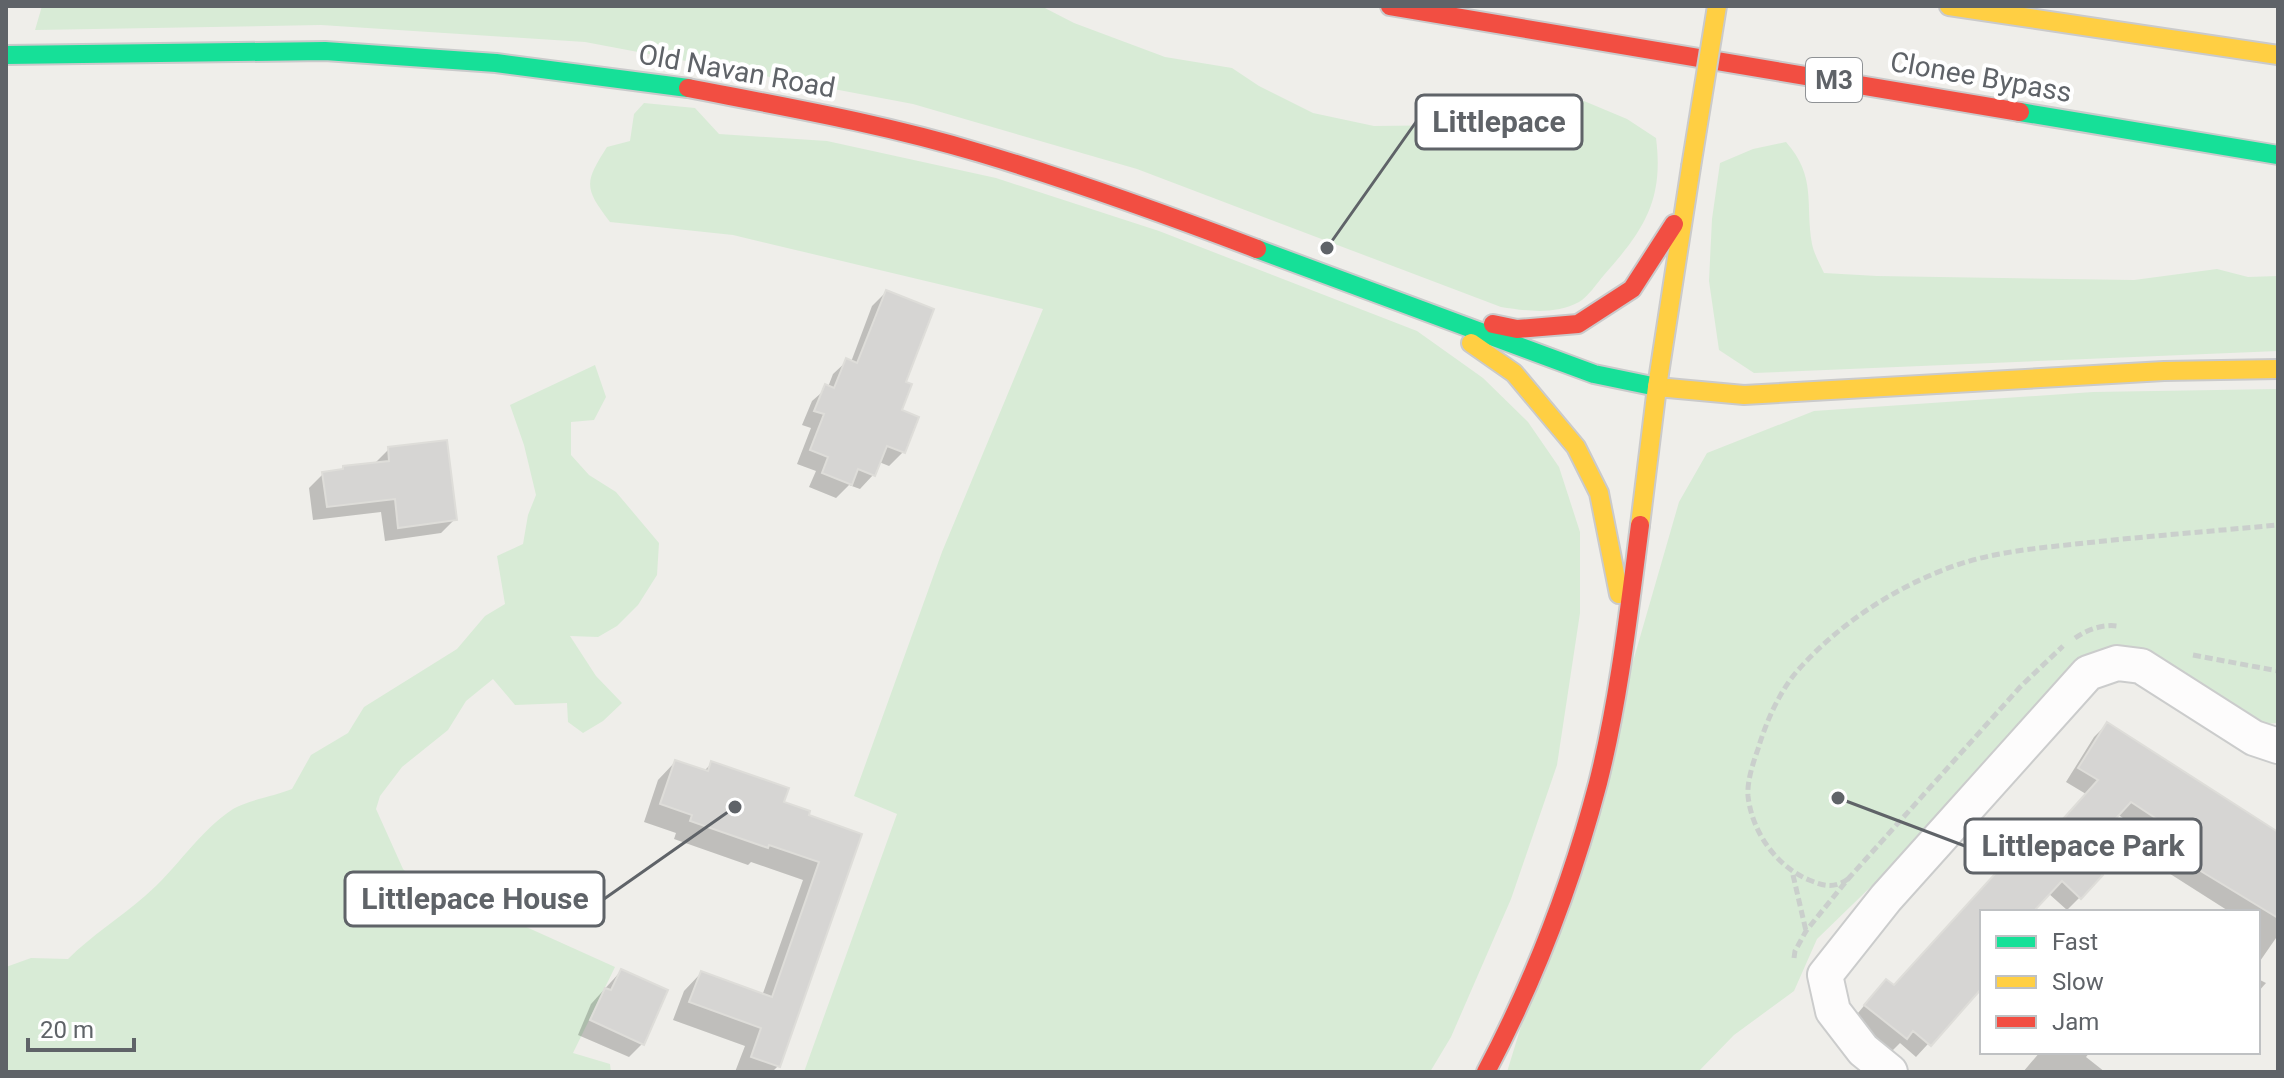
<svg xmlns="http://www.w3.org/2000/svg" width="2284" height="1078" font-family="Roboto,sans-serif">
  <rect width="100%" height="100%" fill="#efeeea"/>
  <g fill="#d8ebd6">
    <path d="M42,6H1041L1074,23L1165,57L1232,68L1259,86L1313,113L1374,126L1461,125L1499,131L1503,115L1524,101H1584L1627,119L1656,138C1664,200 1644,230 1604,275C1597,283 1588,297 1579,302C1555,315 1526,311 1501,307L1137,169L913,104L585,42L321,25L35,30Z"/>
    <path d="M644,103L695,108L719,134L827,141L996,178L1159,231L1417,331L1483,378L1528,422L1559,467L1580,532V613L1557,765L1511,899L1451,1037L1430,1072H804L897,814L854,796L942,552L1043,309L733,235L610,222C584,188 584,183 607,147L630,141L634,114Z"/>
    <path d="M1786,142C1817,177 1805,204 1812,244C1814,254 1820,264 1824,273L1877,276L2134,280L2217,269L2248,277L2278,276V351L1754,373L1719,350L1709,281L1712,219L1720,163L1753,149Z"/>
    <path d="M595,365L606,397L594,420L571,422V455L589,475L616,492L659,543L657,575L638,605L617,626L598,637L570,636L596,676L622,703L603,721L583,733L568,722L567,703L515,705L493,679L466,701L448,730L402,767L380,796L376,809L403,869L407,873L615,967L573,1053L610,1064L611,1072H6V967L31,958L68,959C92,935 120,918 145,896C177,869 198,832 233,809C248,800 275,796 292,789L311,755L348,733L364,707L457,649L485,616L505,604L497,556L523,544L528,515L536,495L524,445L510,405Z"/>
    <polygon points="2278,389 2278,723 2263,724 2082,660 2037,704 1886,872 1817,939 1794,991 1734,1035 1698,1072 1507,1072 1634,658 1679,502 1707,453 1814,411 2093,392"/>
  </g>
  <g fill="#0003">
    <polygon points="886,292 903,383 899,411 917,418 903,452 889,466 879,462 873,475 860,489 849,485 836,498 809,487 816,471 797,464 811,428 802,425 812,401 828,387 833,374 847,361 851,362 872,306"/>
    <polygon points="389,449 455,519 441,533 385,541 381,512 313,520 309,488 323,474 375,463"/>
    <polygon points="2107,724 2278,835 2278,939 2276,938 2258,964 2258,912 2230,912 2164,870 2175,853 2117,814 2079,855 2080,897 2067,910 2048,893 2031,912 1982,912 1982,985 1916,1057 1900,1043 1892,1051 1853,1019 1873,995 1893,987 2053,831 2086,794 2066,782 2094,737"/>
    <polygon points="675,762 703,772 712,763 806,816 860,835 778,1066 772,1072 735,1072 745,1046 673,1020 684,991 701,973 762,996 803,880 751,862 748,865 674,839 676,833 644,822 658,780"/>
    <polygon points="621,971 642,1044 629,1057 578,1035 591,1004"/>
    <polygon points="2258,979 2266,983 2258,992"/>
    <polygon points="2040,1052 2090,1052 2086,1057 2105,1072 2023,1072"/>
  </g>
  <g fill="#d6d5d3" stroke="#deddd9" stroke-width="2">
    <polygon points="886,290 934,309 906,382 912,384 902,410 919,417 905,453 887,446 875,476 858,469 852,485 822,473 828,457 810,450 824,414 814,411 825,384 834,388 846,358 857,363"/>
    <polygon points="447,440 457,520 398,528 395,499 327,507 322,472 343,469 343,466 389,461 388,447"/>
    <polygon points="2107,722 2278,832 2278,918 2176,856 2187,839 2131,802 2082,855 2103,875 2081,899 2062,881 2033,912 1982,912 1982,988 1931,1046 1913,1031 1907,1039 1864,1005 1886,979 1894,985 2044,820 2054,829 2098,780 2078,768"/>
    <polygon points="675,760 708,771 711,761 789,788 784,802 810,811 809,815 862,834 780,1067 751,1057 761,1028 689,1002 701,971 772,997 819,862 769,845 768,848 690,821 692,815 660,804"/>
    <polygon points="621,969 668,990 644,1045 590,1020 605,988 611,990"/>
  </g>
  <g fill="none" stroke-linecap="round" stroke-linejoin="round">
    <defs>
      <polyline id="street" points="1890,1072 1863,1050 1833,1011 1825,975 1886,898 2088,673 2117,663 2141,666 2254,738 2278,746"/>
      <g id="fast">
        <polyline points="6,55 325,51 496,63 688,88"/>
        <polyline points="2020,112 2278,155"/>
        <polyline points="1257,249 1594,374 1657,387"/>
      </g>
      <g id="slow">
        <polyline points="1949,6 2278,55"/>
        <polyline points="1471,343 1514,373 1576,447 1599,493 1619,594"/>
        <polyline points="1657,387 1744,395 2164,371 2278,369"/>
        <polyline points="1640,525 1657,387 1691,167"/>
      </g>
      <g id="jam">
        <polyline points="1390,6 2020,112"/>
        <path d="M688,88C786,107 884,124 980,153C1074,181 1165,214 1257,249"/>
        <polyline points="1493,324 1517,329 1578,324 1632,289 1674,224"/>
        <path d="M1486,1072C1534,981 1572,882 1598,783C1619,700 1629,610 1640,525"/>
      </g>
    </defs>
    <use href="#street" stroke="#cbcccc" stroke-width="38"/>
    <use href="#fast" stroke="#cacacb" stroke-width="22"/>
    <use href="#slow" stroke="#cacacb" stroke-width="22"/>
    <use href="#jam" stroke="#cacacb" stroke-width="22"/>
    <g stroke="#cacfcc" stroke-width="5" stroke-dasharray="8 4" stroke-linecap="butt">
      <path d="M2075,638C2087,630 2102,624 2117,626"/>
      <polyline points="2193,655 2278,671"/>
      <polyline points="1793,875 1806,931"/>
      <path d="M1848,879C1834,889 1824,886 1809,880C1776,866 1752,832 1748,796C1747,781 1753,763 1758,749C1766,722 1780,690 1799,669C1840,623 1897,586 1954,566C1996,551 2041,548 2085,543C2149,536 2214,531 2278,525"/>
      <polyline points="1794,958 1795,951 1806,931 1848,879 2021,686 2063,646"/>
    </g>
    <use href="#street" stroke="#fdfcfc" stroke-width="34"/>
    <use href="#fast" stroke="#16e098" stroke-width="18"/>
    <use href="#slow" stroke="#ffcf43" stroke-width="18"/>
    <use href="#jam" stroke="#f24e42" stroke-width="18"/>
    <defs>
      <polyline id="slow-bridge" points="1691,167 1717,6"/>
    </defs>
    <use href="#slow-bridge" stroke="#cacacb" stroke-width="22" stroke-linecap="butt"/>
    <use href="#slow-bridge" stroke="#ffcf43" stroke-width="18"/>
  </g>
  <g text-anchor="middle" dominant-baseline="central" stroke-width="8" stroke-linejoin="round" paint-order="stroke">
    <rect fill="#fff" stroke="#8f9295" stroke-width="2" x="1806" y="58" width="56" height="44" rx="6"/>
    <g font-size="26" font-weight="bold" fill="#5f6368">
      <text x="1834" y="80">M3</text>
    </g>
    <g font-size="28" fill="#5f6368" stroke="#fff">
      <text transform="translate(737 71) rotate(10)">Old Navan Road</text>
      <text transform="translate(1981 77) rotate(10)">Clonee Bypass</text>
    </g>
  </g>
  <path fill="none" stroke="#5f6368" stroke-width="3" d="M1327 248L1416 122M1838 798L1965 846M735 807L604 899"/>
  <g fill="#5f6368" stroke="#fff" stroke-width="3">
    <circle cx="1327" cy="248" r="8"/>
    <circle cx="1838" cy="798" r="8"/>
    <circle cx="735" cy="807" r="8"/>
  </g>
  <g fill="#fff" stroke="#5f6368" stroke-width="3">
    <rect x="1416" y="95" width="166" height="54" rx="8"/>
    <rect x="1965" y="819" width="236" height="54" rx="8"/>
    <rect x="345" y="872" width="259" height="54" rx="8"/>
  </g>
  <g font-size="30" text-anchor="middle" font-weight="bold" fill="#5f6368">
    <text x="1499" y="132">Littlepace</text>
    <text x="2083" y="856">Littlepace Park</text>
    <text x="475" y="909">Littlepace House</text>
  </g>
  <rect width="2284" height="1078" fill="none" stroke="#5f6368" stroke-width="16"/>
  <rect x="1980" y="910" width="280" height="144" fill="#ffffff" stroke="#bfc1c3" stroke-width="2"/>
  <rect x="1996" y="936" width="40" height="12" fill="#16e098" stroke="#bfc1c3" stroke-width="2"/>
  <text x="2052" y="950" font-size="24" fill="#5f6368">Fast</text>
  <rect x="1996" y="976" width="40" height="12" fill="#ffcf43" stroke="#bfc1c3" stroke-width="2"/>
  <text x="2052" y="990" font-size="24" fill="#5f6368">Slow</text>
  <rect x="1996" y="1016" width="40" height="12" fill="#f24e42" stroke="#bfc1c3" stroke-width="2"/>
  <text x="2052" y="1030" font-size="24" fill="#5f6368">Jam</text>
  <path d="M28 1038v12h106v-12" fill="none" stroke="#5f6368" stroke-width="4"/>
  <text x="40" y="1038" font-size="24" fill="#5f6368" stroke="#ffffff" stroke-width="6" paint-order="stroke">20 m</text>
</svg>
